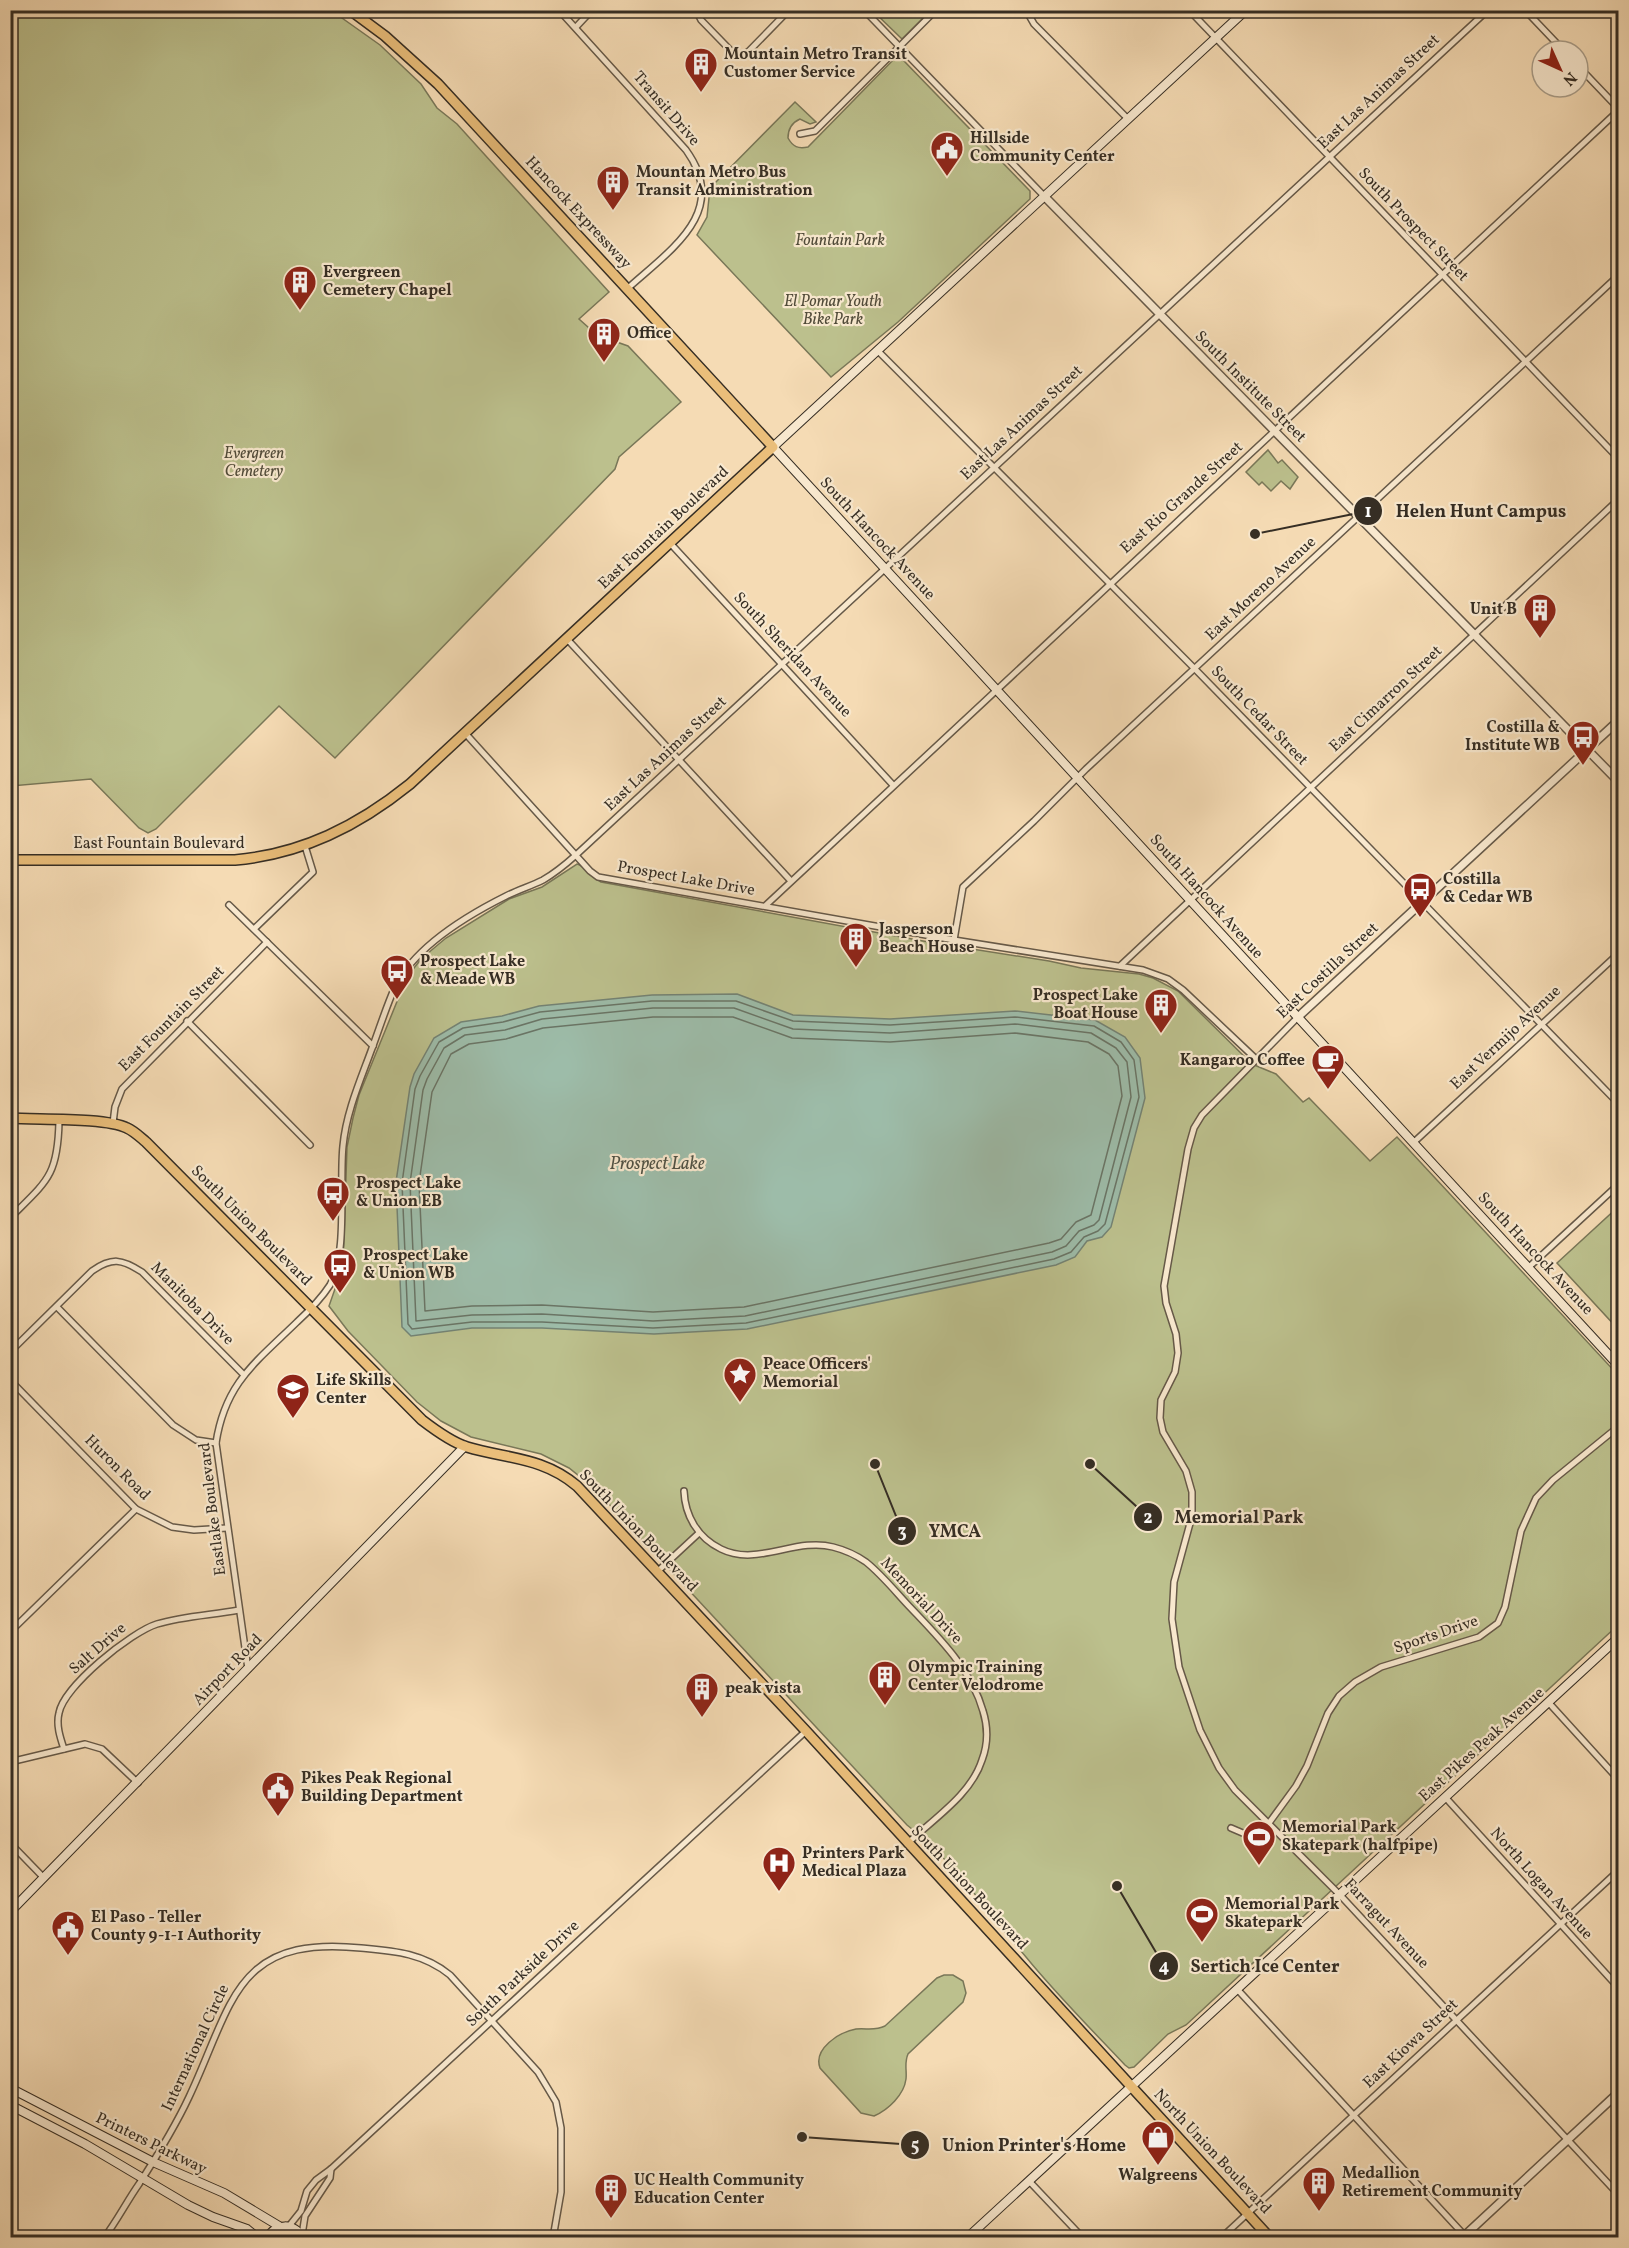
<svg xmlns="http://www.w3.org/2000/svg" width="1629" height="2248" font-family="Vollkorn,serif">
  <rect width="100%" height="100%" fill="#f5dbb4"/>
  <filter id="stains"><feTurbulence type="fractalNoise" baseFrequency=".00333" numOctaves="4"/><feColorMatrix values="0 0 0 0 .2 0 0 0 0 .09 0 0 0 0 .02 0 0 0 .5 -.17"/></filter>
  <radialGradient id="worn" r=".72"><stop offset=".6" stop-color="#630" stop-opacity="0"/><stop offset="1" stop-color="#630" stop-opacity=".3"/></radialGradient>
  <g fill="#bcc08d" stroke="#797758" stroke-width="1.5">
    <polygon points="11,10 332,11 380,45 421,84 437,108 457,124 609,292 579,319 597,335 628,346 681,402 619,457 615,469 335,758 279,706 156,829 148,833 139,828 91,779 11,786"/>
    <polygon points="873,11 930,11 902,39"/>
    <path d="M895,58L903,60L1030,191V199L898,322L831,377L697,235L707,217L710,188L795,102L816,122L810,124L800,119C791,123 788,129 788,138C793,147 798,149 808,147Z"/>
    <polygon points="1268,450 1278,463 1282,460 1298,477 1290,489 1281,481 1271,491 1262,482 1259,485 1246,472"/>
    <path d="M577,864C585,866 593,877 601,882L934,943L1049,961L1081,968L1139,974L1153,978L1178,991L1252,1064L1276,1074L1303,1102L1309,1098L1370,1161L1397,1137L1618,1375V1625L1186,2025L1168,2034L1134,2067L1129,2068L1125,2065C1092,2030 1057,1995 1026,1957C987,1912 955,1862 907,1825L594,1488L569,1468L541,1454L471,1437L441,1421L417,1402L348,1331L329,1306L343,1266L347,1147L353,1118L359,1095L407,977L421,959L446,938L509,899L542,887Z"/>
    <polygon points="1618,1207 1618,1329 1557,1263"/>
    <path d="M944,1975H953L963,1981L966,1993L963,2002L908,2054C904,2063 907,2070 906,2079C904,2095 888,2110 874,2116L861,2113L820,2068C813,2049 839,2032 856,2029C867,2028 875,2031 885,2026L937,1978Z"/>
  </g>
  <polygon fill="#9dbca9" stroke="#748374" stroke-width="1.5" points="737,994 793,1015 890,1019 1015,1011 1095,1020 1125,1037 1140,1058 1145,1098 1111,1227 1102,1237 1087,1241 1075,1257 1056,1265 747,1329 654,1334 542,1328 472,1328 411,1336 402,1327 396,1182 410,1087 414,1074 434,1038 461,1022 502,1016 539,1006 652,995"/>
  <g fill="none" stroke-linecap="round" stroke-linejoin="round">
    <g stroke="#6a7566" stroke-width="1.5">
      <polygon points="652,1001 736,1001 793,1021 890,1025 1015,1017 1094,1026 1121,1042 1134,1060 1139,1097 1105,1224 1098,1231 1084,1237 1071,1252 1054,1259 746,1323 653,1328 542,1322 472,1322 412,1329 408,1324 402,1183 415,1089 420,1076 439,1042 463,1028 503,1022 540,1012"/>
      <polygon points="653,1008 734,1008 793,1029 890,1033 1015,1024 1091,1033 1116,1048 1127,1062 1131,1097 1099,1220 1094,1225 1079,1231 1066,1246 1052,1252 745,1316 653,1321 542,1314 472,1315 416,1321 410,1183 423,1090 427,1079 444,1048 465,1035 505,1030 542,1019"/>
      <polygon points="653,1017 733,1017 792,1038 890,1042 1015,1033 1088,1042 1109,1054 1118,1066 1122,1096 1091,1215 1076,1222 1061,1239 1049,1243 744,1307 653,1312 542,1305 472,1306 425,1311 419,1183 432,1092 451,1054 469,1044 506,1039 543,1028"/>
    </g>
    <defs>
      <g id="minor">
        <path d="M559,10L686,150C731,212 670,250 627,289"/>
        <polyline points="696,10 701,20 737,57 748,52 789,10"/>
        <polyline points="864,10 1045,197"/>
        <polyline points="1026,10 1034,24 1128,119"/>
        <polyline points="1189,10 1618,458"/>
        <polyline points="1525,10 1564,51"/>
        <polyline points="576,27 592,10"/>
        <polyline points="1578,66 1618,108"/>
        <polyline points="800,134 815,131 936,10"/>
        <polyline points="877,350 1194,668 1618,1103"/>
        <polyline points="670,543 893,785"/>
        <polyline points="567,639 791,881"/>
        <polyline points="465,733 590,871 598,877 954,940 1143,970 1168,979 1183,990 1256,1059"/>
        <polyline points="229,905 373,1046"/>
        <polyline points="765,906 1618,111"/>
        <polyline points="254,929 313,872 305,846"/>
        <polyline points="954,940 963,887 1034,821 1086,769 1618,276"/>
        <polyline points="1120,966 1618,500"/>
        <polyline points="1298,1017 1202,1115 1194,1128 1188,1149 1164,1286 1166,1303 1176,1334 1178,1353 1175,1372 1161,1400 1160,1418 1163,1432 1186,1471 1192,1492 1192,1516 1174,1582 1172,1619 1179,1667 1200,1730 1219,1768 1235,1790 1340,1895 1618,2194"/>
        <polyline points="187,1021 310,1145"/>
        <polyline points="113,1123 115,1107 122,1089 267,942"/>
        <polyline points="1413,1143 1618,954"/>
        <path d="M10,1218C47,1181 58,1176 59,1121"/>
        <polyline points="1529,1267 1618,1185"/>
        <polyline points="57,1307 173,1425 196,1440 216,1443"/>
        <path d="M10,1352L92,1271C112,1257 122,1259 142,1272L243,1374"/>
        <polyline points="10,1380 136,1509 172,1527 194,1530 227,1528"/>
        <path d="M684,1491C685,1516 698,1538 721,1549C757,1567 796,1537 833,1547C845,1550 856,1555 866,1562C881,1574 894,1590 907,1604C937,1636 971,1668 983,1711C988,1727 988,1744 982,1760C971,1795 933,1819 907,1844"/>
        <polyline points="658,1571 699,1533"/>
        <polyline points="10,1632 136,1509"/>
        <path d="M248,1669L216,1443C225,1383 256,1362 297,1322C309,1311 321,1299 330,1285C348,1254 339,1183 343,1146C346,1113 360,1081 371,1051C379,1030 386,1007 395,987C415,947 468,915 506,896C518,890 531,886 543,880C555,873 566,864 576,855L1488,10"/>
        <polyline points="1549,1703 1618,1779"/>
        <path d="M64,1749C60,1737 56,1725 59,1713C64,1686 131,1632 157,1624C183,1616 212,1615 239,1610"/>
        <polyline points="10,1762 85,1744 102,1749 138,1783"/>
        <polyline points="1445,1797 1618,1987"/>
        <polyline points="1231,1828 1245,1834 1255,1835 1269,1823 1296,1786 1307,1766 1328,1713 1339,1696 1355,1682 1381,1667 1479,1637 1498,1623 1505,1607 1521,1531 1536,1498 1553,1480 1618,1427"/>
        <polyline points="10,1843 44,1878"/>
        <polyline points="1237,1989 1466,2237"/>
        <polyline points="1029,2181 1083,2238"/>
        <polyline points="289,2226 301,2211 307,2191 316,2180 331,2169 806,1731"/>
        <polyline points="302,2235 305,2216 330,2178 331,2169"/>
        <path d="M104,2238C117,2221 127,2201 139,2184C157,2156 175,2127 189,2097C233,2004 234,1935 361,1948C394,1951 423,1953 450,1975L538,2072L556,2102L561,2128V2192L553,2238"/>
        <polyline points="1221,2238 1618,1871"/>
      </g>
      <g id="tertiary">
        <polyline points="1045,197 1618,781"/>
        <polyline points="1298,1017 1618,721"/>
        <polyline points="1462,2238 1618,2093"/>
      </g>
      <g id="secondary">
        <polyline points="1246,10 773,447 1618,1365"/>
        <polyline points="10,1912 465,1446"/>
        <polyline points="10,2088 153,2162 224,2193 279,2226"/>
        <polyline points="10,2105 85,2144 188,2205 213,2217 247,2229 258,2238"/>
        <path d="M267,2238C276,2223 293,2222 303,2238"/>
        <polyline points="967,2238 1618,1638"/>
      </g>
      <g id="primary">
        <path d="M10,860H235C302,854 358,826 410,784L773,447L438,84L385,36L350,10"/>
        <path d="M10,1118C37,1120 106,1117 127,1128C134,1131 140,1137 146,1142L422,1420C435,1430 451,1442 467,1447C507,1459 543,1457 577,1486L806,1731L1270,2238"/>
      </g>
    </defs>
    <use href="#minor" stroke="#665948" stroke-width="8"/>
    <use href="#tertiary" stroke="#665948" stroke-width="10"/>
    <use href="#secondary" stroke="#362e24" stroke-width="10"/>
    <use href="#primary" stroke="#362e24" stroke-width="12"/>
    <use href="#minor" stroke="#f8e8ce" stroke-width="5"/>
    <use href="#tertiary" stroke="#f8e8ce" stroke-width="7"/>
    <use href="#secondary" stroke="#f8e8ce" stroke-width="8"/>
    <use href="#primary" stroke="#eabe7a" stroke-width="9"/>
  </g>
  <defs>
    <symbol id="building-pin" viewBox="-11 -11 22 30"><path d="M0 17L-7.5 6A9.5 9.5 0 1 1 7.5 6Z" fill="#8f2418" stroke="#f8e8ce"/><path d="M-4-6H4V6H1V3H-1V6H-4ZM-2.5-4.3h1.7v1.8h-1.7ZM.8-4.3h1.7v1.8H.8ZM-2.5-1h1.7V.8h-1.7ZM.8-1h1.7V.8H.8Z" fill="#fff"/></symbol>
    <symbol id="civic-pin" viewBox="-11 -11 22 30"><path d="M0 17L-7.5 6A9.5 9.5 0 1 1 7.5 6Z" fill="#8f2418" stroke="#f8e8ce"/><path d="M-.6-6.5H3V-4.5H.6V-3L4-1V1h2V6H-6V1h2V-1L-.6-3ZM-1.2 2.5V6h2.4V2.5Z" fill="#fff"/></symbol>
    <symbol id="bus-pin" viewBox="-11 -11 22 30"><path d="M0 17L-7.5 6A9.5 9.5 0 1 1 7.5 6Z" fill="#8f2418" stroke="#f8e8ce"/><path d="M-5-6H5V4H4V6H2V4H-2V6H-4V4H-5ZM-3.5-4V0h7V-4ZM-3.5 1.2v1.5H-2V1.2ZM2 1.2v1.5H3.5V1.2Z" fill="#fff"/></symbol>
    <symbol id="cafe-pin" viewBox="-11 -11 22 30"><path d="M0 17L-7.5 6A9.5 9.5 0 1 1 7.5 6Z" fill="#8f2418" stroke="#f8e8ce"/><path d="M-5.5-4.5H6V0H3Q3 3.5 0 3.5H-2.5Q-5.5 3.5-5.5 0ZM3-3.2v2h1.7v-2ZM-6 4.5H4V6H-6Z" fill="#fff"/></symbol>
    <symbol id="sight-pin" viewBox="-11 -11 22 30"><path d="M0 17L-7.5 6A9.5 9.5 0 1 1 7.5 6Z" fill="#8f2418" stroke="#f8e8ce"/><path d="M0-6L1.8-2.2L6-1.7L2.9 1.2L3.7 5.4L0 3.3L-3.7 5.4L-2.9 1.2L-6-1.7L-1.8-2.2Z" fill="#fff"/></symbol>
    <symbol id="school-pin" viewBox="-11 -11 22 30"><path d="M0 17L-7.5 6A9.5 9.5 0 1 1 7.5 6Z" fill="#8f2418" stroke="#f8e8ce"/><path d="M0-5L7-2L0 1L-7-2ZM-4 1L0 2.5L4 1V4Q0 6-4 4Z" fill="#fff"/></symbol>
    <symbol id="stadium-pin" viewBox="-11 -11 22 30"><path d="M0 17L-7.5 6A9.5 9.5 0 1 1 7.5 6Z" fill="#8f2418" stroke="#f8e8ce"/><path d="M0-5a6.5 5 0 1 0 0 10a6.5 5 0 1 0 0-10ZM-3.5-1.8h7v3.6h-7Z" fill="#fff"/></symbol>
    <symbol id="hospital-pin" viewBox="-11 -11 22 30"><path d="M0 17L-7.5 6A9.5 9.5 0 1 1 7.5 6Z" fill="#8f2418" stroke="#f8e8ce"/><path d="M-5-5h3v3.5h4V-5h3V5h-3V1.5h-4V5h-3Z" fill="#fff"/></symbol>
    <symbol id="shop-pin" viewBox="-11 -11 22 30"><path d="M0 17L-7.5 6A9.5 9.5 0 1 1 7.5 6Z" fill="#8f2418" stroke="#f8e8ce"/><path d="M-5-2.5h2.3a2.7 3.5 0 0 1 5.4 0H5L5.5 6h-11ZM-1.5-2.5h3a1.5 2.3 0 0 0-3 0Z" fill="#fff"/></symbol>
  </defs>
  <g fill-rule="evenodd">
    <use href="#building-pin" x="682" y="45" width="38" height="52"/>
    <use href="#civic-pin" x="928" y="129" width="38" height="52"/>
    <use href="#building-pin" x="594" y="163" width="38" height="52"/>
    <use href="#building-pin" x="281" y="263" width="38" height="52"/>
    <use href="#building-pin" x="585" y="315" width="38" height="52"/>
    <use href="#building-pin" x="1521" y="591" width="38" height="52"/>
    <use href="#bus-pin" x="1564" y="718" width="38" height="52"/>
    <use href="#bus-pin" x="1401" y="870" width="38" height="52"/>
    <use href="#building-pin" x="837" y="920" width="38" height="52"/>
    <use href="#bus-pin" x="378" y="952" width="38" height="52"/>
    <use href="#building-pin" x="1142" y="986" width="38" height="52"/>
    <use href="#cafe-pin" x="1309" y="1042" width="38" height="52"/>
    <use href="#bus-pin" x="314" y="1174" width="38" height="52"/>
    <use href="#bus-pin" x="321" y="1246" width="38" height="52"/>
    <use href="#sight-pin" x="721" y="1355" width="38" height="52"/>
    <use href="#school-pin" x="274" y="1371" width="38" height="52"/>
    <use href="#building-pin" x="866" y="1658" width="38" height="52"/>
    <use href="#building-pin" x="683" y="1670" width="38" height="52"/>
    <use href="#civic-pin" x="259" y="1769" width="38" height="52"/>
    <use href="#stadium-pin" x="1240" y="1818" width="38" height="52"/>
    <use href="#hospital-pin" x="760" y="1844" width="38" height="52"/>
    <use href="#stadium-pin" x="1183" y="1895" width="38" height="52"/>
    <use href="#civic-pin" x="49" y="1908" width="38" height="52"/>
    <use href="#shop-pin" x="1139" y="2118" width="38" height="52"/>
    <use href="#building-pin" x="1300" y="2164" width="38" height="52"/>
    <use href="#building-pin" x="592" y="2171" width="38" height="52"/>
  </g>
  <g text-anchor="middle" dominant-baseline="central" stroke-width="4.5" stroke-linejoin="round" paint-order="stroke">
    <g font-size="16" font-weight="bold" fill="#362e24" stroke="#f8e8ce" text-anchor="start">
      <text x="724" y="55">Mountain Metro Transit<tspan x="724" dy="18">Customer Service</tspan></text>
      <text x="970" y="139">Hillside<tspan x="970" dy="18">Community Center</tspan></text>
      <text x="636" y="173">Mountan Metro Bus<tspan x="636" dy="18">Transit Administration</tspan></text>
      <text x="323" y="273">Evergreen<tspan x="323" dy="18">Cemetery Chapel</tspan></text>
      <text x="627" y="334">Office</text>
      <text x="1517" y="610" text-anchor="end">Unit B</text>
      <text x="1560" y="728" text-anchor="end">Costilla &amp;<tspan x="1560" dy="18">Institute WB</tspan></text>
      <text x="1443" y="880">Costilla<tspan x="1443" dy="18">&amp; Cedar WB</tspan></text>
      <text x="879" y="930">Jasperson<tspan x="879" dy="18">Beach House</tspan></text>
      <text x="420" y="962">Prospect Lake<tspan x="420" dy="18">&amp; Meade WB</tspan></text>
      <text x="1138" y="996" text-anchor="end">Prospect Lake<tspan x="1138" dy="18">Boat House</tspan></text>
      <text x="1305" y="1061" text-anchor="end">Kangaroo Coffee</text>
      <text x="356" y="1184">Prospect Lake<tspan x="356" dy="18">&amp; Union EB</tspan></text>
      <text x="363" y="1256">Prospect Lake<tspan x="363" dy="18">&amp; Union WB</tspan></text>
      <text x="763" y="1365">Peace Officers'<tspan x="763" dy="18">Memorial</tspan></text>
      <text x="316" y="1381">Life Skills<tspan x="316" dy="18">Center</tspan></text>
      <text x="908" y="1668">Olympic Training<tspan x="908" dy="18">Center Velodrome</tspan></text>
      <text x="725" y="1689">peak vista</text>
      <text x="301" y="1779">Pikes Peak Regional<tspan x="301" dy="18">Building Department</tspan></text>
      <text x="1282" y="1828">Memorial Park<tspan x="1282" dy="18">Skatepark (halfpipe)</tspan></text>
      <text x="802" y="1854">Printers Park<tspan x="802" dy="18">Medical Plaza</tspan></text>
      <text x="1225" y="1905">Memorial Park<tspan x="1225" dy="18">Skatepark</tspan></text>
      <text x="91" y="1918">El Paso - Teller<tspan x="91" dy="18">County 9-1-1 Authority</tspan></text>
      <text x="1342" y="2174">Medallion<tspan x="1342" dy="18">Retirement Community</tspan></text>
      <text x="1158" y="2176" text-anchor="middle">Walgreens</text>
      <text x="634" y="2181">UC Health Community<tspan x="634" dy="18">Education Center</tspan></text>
    </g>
    <g font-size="16" fill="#362e24" stroke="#f8e8ce">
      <text transform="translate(1379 92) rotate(-43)">East Las Animas Street</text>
      <text transform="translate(666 109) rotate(49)">Transit Drive</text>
      <text transform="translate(578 213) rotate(47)">Hancock Expressway</text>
      <text transform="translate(1413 225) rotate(46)">South Prospect Street</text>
      <text transform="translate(1250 387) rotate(45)">South Institute Street</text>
      <text transform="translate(1022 423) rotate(-43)">East Las Animas Street</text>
      <text transform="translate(1182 498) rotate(-42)">East Rio Grande Street</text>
      <text transform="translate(664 528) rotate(-43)">East Fountain Boulevard</text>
      <text transform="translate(877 539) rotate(47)">South Hancock Avenue</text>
      <text transform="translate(1261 589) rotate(-43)">East Moreno Avenue</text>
      <text transform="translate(792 655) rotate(47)">South Sheridan Avenue</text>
      <text transform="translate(1386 699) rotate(-43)">East Cimarron Street</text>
      <text transform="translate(1259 716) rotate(46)">South Cedar Street</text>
      <text transform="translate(666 754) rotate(-43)">East Las Animas Street</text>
      <text x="159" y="844">East Fountain Boulevard</text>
      <text transform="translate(686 879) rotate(10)">Prospect Lake Drive</text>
      <text transform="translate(1206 897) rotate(48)">South Hancock Avenue</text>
      <text transform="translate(1328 971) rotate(-43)">East Costilla Street</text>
      <text transform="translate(172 1019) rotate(-45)">East Fountain Street</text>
      <text transform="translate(1506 1038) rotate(-43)">East Vermijo Avenue</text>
      <text transform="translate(251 1226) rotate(45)">South Union Boulevard</text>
      <text transform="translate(1535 1254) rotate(47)">South Hancock Avenue</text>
      <text transform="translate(192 1304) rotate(45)">Manitoba Drive</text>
      <text transform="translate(117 1468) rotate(45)">Huron Road</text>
      <text transform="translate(213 1509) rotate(-97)">Eastlake Boulevard</text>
      <text transform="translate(638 1531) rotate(46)">South Union Boulevard</text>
      <text transform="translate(921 1601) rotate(47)">Memorial Drive</text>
      <text transform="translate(1436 1635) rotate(-19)">Sports Drive</text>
      <text transform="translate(98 1649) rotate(-41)">Salt Drive</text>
      <text transform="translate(228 1670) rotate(-46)">Airport Road</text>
      <text transform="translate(1482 1745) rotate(-42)">East Pikes Peak Avenue</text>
      <text transform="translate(1541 1884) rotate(48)">North Logan Avenue</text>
      <text transform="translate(969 1888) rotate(47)">South Union Boulevard</text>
      <text transform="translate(1386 1924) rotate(47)">Farragut Avenue</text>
      <text transform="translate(523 1974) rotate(-43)">South Parkside Drive</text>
      <text transform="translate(1411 2044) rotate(-43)">East Kiowa Street</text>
      <text transform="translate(196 2048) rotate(-65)">International Circle</text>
      <text transform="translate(151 2144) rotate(26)">Printers Parkway</text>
      <text transform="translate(1212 2152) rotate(47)">North Union Boulevard</text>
    </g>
    <g font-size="16" font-style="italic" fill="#514b39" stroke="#f8e8ce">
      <text x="840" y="241">Fountain Park</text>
      <text x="833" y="302">El Pomar Youth<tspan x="833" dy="18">Bike Park</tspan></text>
      <text x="254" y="454">Evergreen<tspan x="254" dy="18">Cemetery</tspan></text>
    </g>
    <g font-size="18" font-style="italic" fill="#505245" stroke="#f8e8ce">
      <text x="657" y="1164">Prospect Lake</text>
    </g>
  </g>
  <path fill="none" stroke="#362e24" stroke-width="2" d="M1255 534L1368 511M1090 1464L1148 1517M875 1464L902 1531M1117 1886L1164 1966M802 2137L915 2145"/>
  <g fill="#362e24" stroke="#f8e8ce" stroke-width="2">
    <circle cx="1255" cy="534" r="6"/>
    <circle cx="1090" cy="1464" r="6"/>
    <circle cx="875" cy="1464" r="6"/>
    <circle cx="1117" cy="1886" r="6"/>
    <circle cx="802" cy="2137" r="6"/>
    <circle cx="1368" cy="511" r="15"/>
    <circle cx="1148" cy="1517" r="15"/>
    <circle cx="902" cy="1531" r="15"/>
    <circle cx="1164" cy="1966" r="15"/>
    <circle cx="915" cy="2145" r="15"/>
  </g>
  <g font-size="18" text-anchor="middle" font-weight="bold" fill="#fff">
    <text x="1368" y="517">1</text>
    <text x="1148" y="1523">2</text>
    <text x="902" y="1537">3</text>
    <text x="1164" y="1972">4</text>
    <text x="915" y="2151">5</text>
  </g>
  <g font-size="18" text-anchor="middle" font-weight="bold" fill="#362e24" stroke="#f8e8ce" stroke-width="4.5" stroke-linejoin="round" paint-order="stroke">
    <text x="1481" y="517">Helen Hunt Campus</text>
    <text x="1239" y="1523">Memorial Park</text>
    <text x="955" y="1537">YMCA</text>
    <text x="1265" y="1972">Sertich Ice Center</text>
    <text x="1034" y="2151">Union Printer's Home</text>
  </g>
  <rect width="1629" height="2248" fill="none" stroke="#f5dbb4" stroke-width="36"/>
  <rect x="12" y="12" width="1605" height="2224" fill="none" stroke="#362e24" stroke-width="3"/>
  <rect x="18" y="18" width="1593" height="2212" fill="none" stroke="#362e24" stroke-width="1.5"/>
  <g transform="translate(1560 69) rotate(135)"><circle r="28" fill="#f8e8ce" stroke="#aa9e8a" stroke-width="1.5"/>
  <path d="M0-4.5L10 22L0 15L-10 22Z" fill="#8f2418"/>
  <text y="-9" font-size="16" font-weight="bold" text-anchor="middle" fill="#362e24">N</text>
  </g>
  <rect width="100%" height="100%" filter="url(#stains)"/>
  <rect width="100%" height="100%" fill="url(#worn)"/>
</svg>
